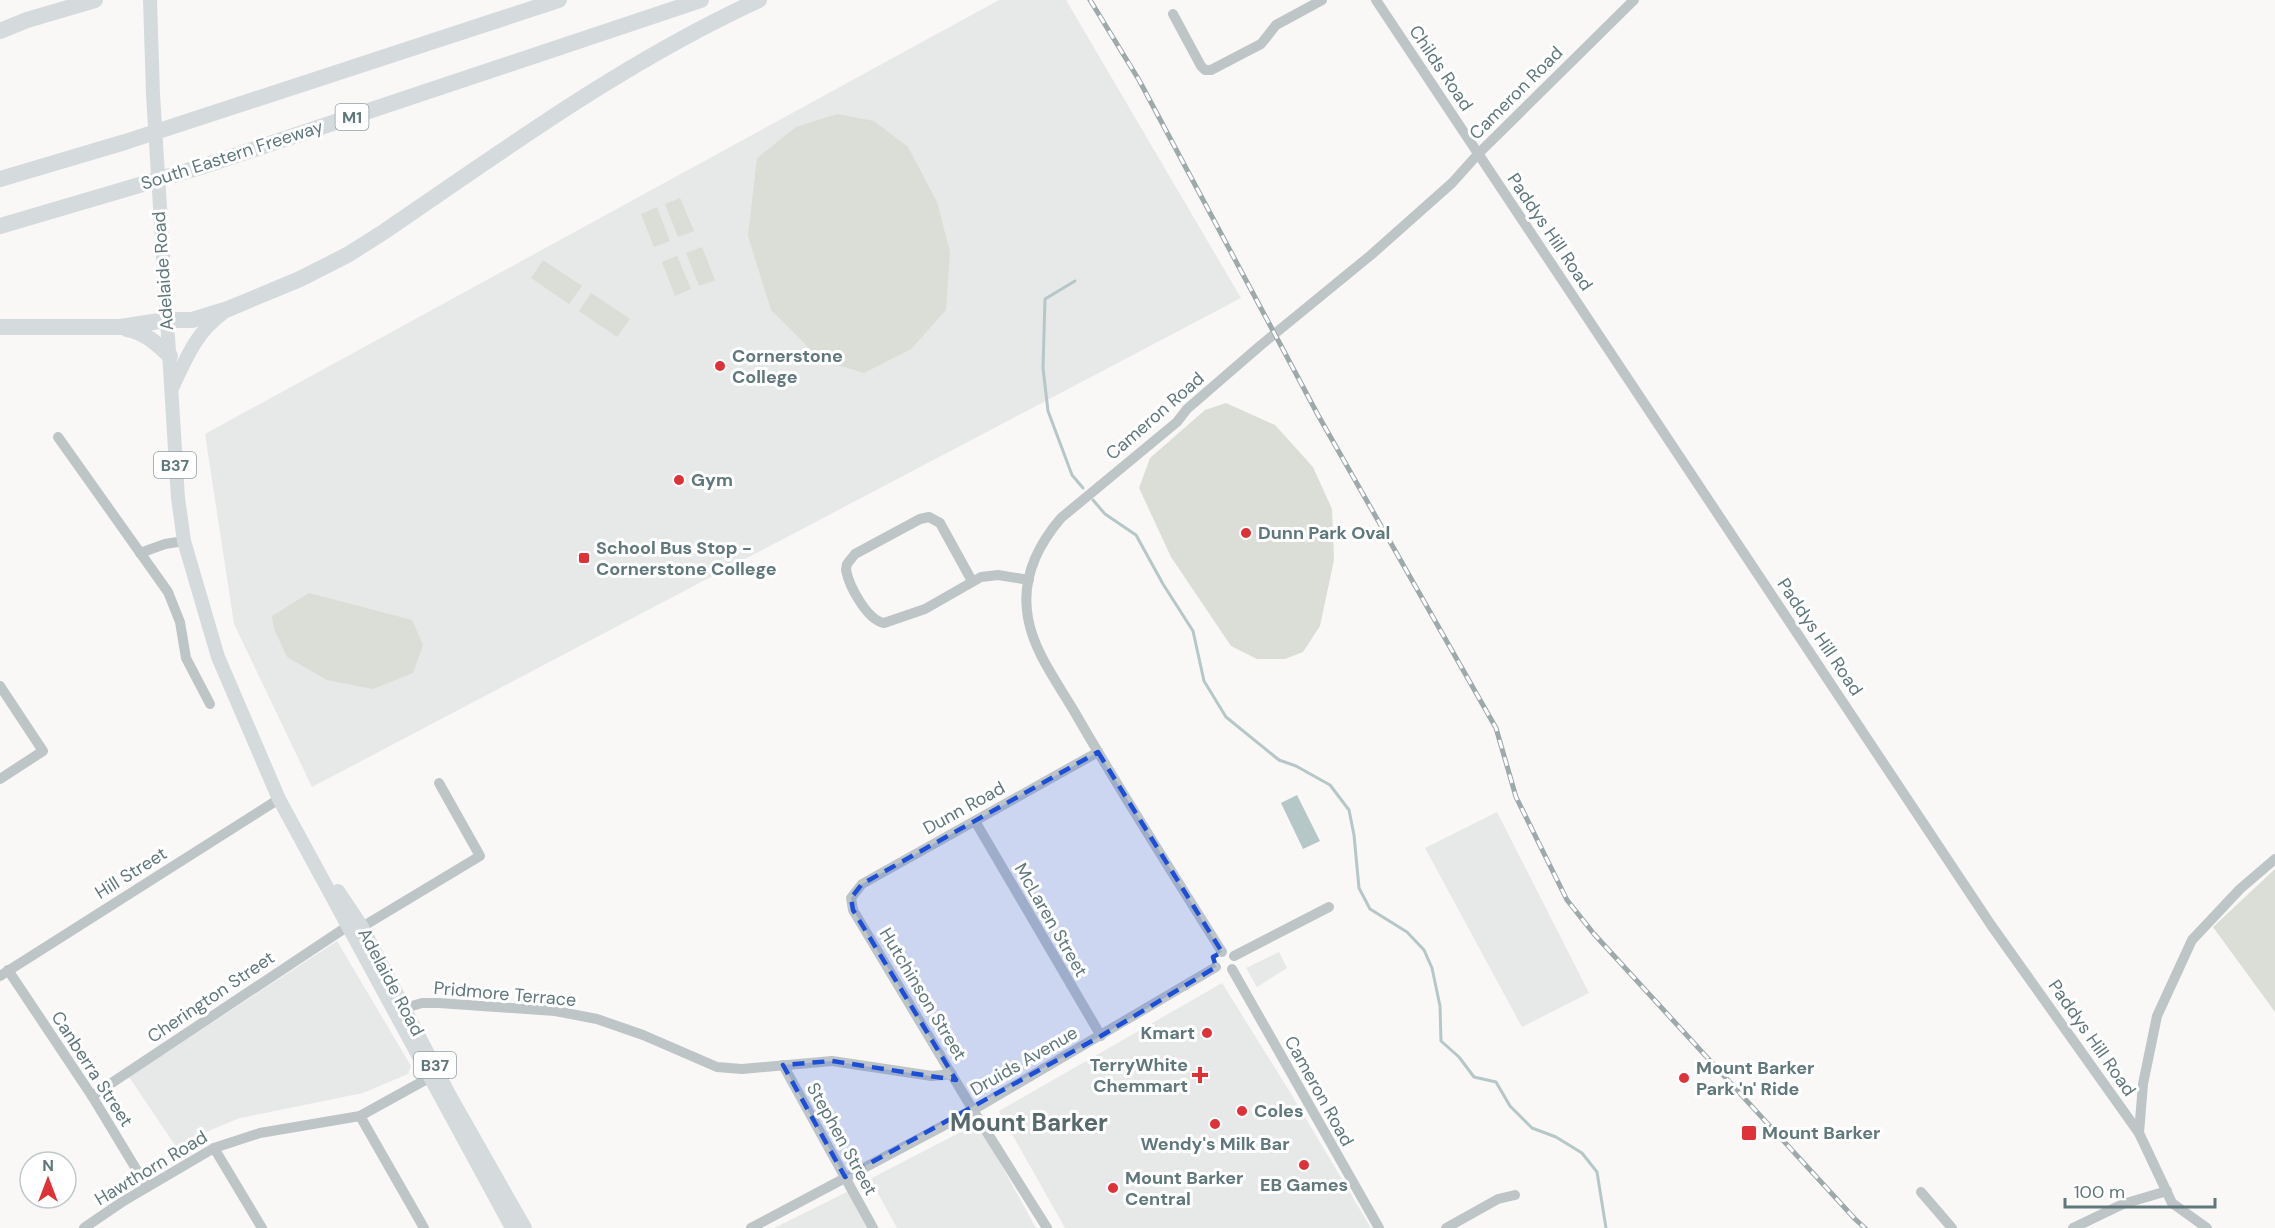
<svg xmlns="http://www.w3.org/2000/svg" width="2275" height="1228" font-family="'DM Sans',sans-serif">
  <rect width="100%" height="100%" fill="#f9f8f7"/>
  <g fill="#e7e8e8">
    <polygon points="999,0 1066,0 1241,298 312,787 234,624 205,434"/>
    <polygon points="1497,812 1589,993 1522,1027 1425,848"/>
    <polygon points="337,941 411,1066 408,1074 363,1093 240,1118 194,1137 177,1148 129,1077"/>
    <polygon points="1279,952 1287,968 1257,987 1246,968"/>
    <polygon points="1222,983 1290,1092 1371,1228 1065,1228 999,1111"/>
    <polygon points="978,1123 1036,1228 897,1228 870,1179"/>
    <polygon points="851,1190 872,1228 774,1228"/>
  </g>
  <g fill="#dbded6">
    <polygon points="837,114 874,121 908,147 937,202 950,252 946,310 911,349 864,373 821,360 771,310 748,236 757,158 796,127"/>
    <polygon points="680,198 694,231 678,237 665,204"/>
    <polygon points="657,207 670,241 654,247 641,214"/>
    <polygon points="702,247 715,280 699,286 686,253"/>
    <polygon points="677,256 691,289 675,296 662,262"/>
    <polygon points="543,260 582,286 569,304 531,278"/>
    <polygon points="591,293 630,319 617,337 579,311"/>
    <polygon points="1226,403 1275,425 1313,467 1332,509 1334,560 1320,626 1303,652 1285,659 1257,659 1231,646 1171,557 1139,488 1150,458 1205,410"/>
    <polygon points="309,593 412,620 423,645 413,673 373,689 327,680 287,657 274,629 272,616"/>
    <polygon points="2275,869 2275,1012 2213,927"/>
  </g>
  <polygon fill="#b5c7c7" points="1297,795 1320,841 1303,849 1281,803"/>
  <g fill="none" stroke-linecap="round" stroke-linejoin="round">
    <g stroke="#b5c7c7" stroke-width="3">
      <polyline points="1075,281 1045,299 1043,368 1048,411 1072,475 1083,488"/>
      <polyline points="1093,500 1105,514 1136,535 1163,584 1193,631 1204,681 1226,717 1279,760 1296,766 1330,785 1349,810 1354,835 1359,888 1370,909 1407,932 1424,950 1432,968 1440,1006 1441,1041 1459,1057 1474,1077 1496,1082 1510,1106 1532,1128 1556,1137 1582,1153 1597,1172 1606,1228"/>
    </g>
    <g stroke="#bec5c7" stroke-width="10">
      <polyline points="1376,0 1991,925 2139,1133"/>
      <polyline points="1173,14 1201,66 1205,70 1211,70 1261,44 1276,25 1322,0"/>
      <polyline points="58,437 168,592 180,622 186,658 210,704"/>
      <polyline points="140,553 165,544 184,541"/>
      <path d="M972,581L940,523L929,517L920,519L855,554L847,564L846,570C849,586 867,620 884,623L925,609L981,577L998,575L1029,580"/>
      <polyline points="0,686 43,751 0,779"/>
      <polyline points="975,821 1101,1036"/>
      <polyline points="357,930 480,856 439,783"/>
      <path d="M1222,952C1172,872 1121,793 1074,711C1057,682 1034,652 1028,618C1021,580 1037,546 1061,518L1177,422L1187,409L1261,345L1371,255L1452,183L1478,154L1634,0"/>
      <polyline points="1234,956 1329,907"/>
      <polyline points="1232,969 1379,1228"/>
      <polyline points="8,970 92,1096 147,1187"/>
      <polyline points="0,976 279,799"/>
      <polyline points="405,1008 422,1003 439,1003 555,1011 597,1019 643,1035 717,1067 742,1069 832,1061 932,1076 952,1074"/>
      <polyline points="783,1065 873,1228"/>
      <polyline points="92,1096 348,926"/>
      <polyline points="360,1116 424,1228"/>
      <polyline points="214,1148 262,1228"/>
      <polyline points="1921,1192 1952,1228"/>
      <polyline points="84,1228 122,1202 214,1148 260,1133 360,1116 436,1074"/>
      <polyline points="751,1228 973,1110 1216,967"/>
      <polyline points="1047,1228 973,1110 853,910 851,898 862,884 1098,752"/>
      <polyline points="1446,1228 1498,1199 1515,1195"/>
      <polyline points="2073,1228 2123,1204 2167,1191"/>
      <polyline points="2207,1228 2172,1203 2139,1133 2143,1084 2157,1016 2192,940 2240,889 2275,859"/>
    </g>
    <g stroke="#d5dbdd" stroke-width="14">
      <polyline points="150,0 153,94 178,498 184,541 218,657 279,799 512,1228"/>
      <path d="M172,388C186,359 196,332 223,313"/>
      <polyline points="338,891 362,927 450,1096 525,1228"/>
    </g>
    <g stroke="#d5dbdd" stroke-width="16">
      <polyline points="0,31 27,20 95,0"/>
      <polyline points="0,179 125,142 559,0"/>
      <polyline points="0,226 204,166 701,0"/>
      <path d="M0,327H120L166,320H192L228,309L300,279L349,254L382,233C504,150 624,62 759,0"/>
      <path d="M127,329C145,332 157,344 170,356"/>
    </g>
    <defs>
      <polyline id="rail" points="1090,0 1139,80 1318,415 1496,728 1516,797 1567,900 1594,934 1855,1219 1865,1228"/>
    </defs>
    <use href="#rail" stroke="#9ea9ac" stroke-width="5"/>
    <use href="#rail" stroke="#fff" stroke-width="3" stroke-dasharray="9" stroke-linecap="butt"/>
  </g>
  <path fill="#1d4ed8" fill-opacity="0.2" stroke="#1d4ed8" stroke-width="4.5" stroke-dasharray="12 8" stroke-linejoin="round" d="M1098,752L1222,952L1213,957L1216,967L1101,1036L845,1177L783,1065L832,1061L956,1080L853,910L851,898L862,884Z"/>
  <g fill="#df3138" stroke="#fff" stroke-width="2">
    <circle cx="720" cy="366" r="6"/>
    <circle cx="679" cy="480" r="6"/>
    <circle cx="1246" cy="533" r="6"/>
    <rect x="578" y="552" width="12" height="12" rx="3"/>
    <circle cx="1207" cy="1033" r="6"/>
    <path d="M1197 1066h6v6h6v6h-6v6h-6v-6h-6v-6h6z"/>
    <circle cx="1684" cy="1078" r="6"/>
    <circle cx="1242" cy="1111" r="6"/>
    <circle cx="1215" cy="1124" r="6"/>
    <rect x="1741" y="1125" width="16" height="16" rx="3"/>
    <circle cx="1304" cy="1165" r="6"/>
    <circle cx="1113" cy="1188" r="6"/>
  </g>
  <g text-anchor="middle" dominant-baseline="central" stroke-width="6" stroke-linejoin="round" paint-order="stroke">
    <g fill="#fff" stroke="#90a0a3" stroke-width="1.5">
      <rect x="335.5" y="104" width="33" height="26" rx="4.5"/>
      <rect x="154" y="452" width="42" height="26" rx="4.5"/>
      <rect x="414" y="1052" width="42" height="26" rx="4.5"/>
    </g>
    <g font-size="16" font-weight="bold" fill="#60777b">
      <text x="352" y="117">M1</text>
      <text x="175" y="465">B37</text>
      <text x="435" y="1065">B37</text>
    </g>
    <g font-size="18" fill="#60777b" stroke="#fff">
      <text transform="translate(1441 68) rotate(56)">Childs Road</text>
      <text transform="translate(1516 93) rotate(-45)">Cameron Road</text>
      <text transform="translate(232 155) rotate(-18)">South Eastern Freeway</text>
      <text transform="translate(1550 232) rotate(56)">Paddys Hill Road</text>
      <text transform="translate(163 271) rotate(-94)">Adelaide Road</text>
      <text transform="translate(1155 416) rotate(-41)">Cameron Road</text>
      <text transform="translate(1820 637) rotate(56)">Paddys Hill Road</text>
      <text transform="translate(964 808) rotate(-29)">Dunn Road</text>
      <text transform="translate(131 873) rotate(-32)">Hill Street</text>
      <text transform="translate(1051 920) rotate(60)">McLaren Street</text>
      <text transform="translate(391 982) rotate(62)">Adelaide Road</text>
      <text transform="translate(505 994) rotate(5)">Pridmore Terrace</text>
      <text transform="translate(923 994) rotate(59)">Hutchinson Street</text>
      <text transform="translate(211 997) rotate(-34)">Cherington Street</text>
      <text transform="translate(2092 1038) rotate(55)">Paddys Hill Road</text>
      <text transform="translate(1024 1061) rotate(-30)">Druids Avenue</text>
      <text transform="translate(92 1069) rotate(57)">Canberra Street</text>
      <text transform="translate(1319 1091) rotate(61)">Cameron Road</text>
      <text transform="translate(842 1139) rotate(61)">Stephen Street</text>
      <text transform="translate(151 1168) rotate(-31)">Hawthorn Road</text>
    </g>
    <g font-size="18" font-weight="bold" fill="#60777b" stroke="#fff" text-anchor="start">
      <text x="732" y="356">Cornerstone<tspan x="732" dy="21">College</tspan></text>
      <text x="691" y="480">Gym</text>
      <text x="1258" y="533">Dunn Park Oval</text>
      <text x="596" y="548">School Bus Stop -<tspan x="596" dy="21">Cornerstone College</tspan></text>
      <text x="1195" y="1033" text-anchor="end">Kmart</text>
      <text x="1188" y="1065" text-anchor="end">TerryWhite<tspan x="1188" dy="21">Chemmart</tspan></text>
      <text x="1696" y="1068">Mount Barker<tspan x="1696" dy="21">Park 'n' Ride</tspan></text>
      <text x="1254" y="1111">Coles</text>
      <text x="1762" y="1133">Mount Barker</text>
      <text x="1215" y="1144" text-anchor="middle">Wendy's Milk Bar</text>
      <text x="1125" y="1178">Mount Barker<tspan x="1125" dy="21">Central</tspan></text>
      <text x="1304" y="1185" text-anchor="middle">EB Games</text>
    </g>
    <g font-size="24" font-weight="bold" fill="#57696c" stroke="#fff">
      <text x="1029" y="1122">Mount Barker</text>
    </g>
  </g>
  <g transform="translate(48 1180)"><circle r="28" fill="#ffffff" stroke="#bfc9ca" stroke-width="1.5"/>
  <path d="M0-4.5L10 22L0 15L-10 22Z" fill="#df3138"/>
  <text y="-9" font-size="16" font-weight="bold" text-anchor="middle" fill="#60777b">N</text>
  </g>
  <path d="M2065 1198v9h150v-9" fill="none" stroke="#60777b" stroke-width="3"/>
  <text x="2074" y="1198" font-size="18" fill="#60777b" stroke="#ffffff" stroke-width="4.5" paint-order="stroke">100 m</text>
</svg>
